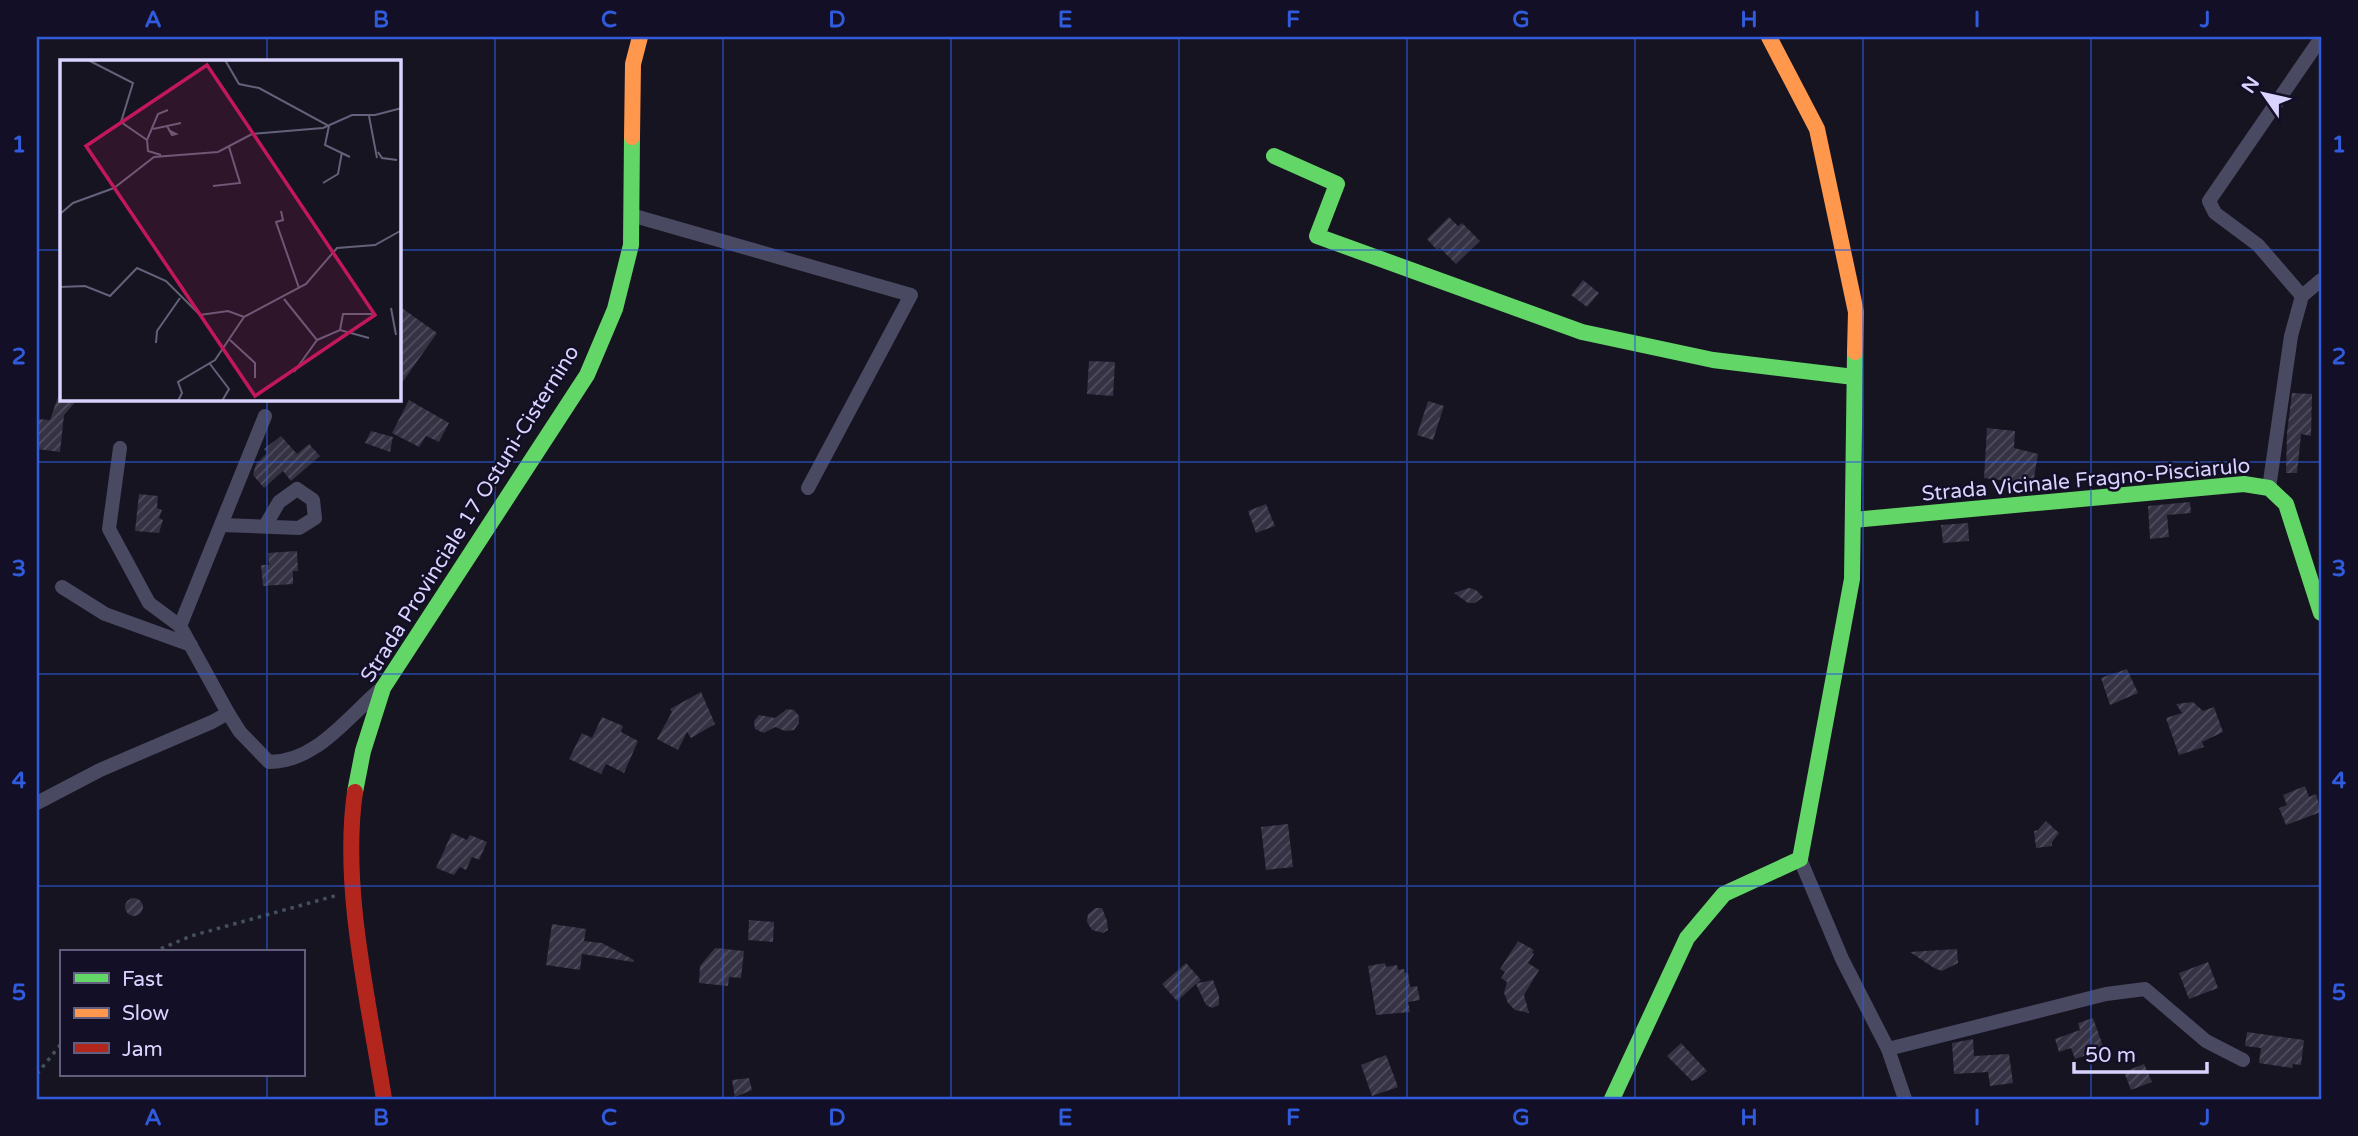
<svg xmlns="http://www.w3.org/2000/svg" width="2358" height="1136" font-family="'Varela Round',sans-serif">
  <defs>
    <pattern id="building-hatch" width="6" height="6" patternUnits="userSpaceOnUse" patternTransform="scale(1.75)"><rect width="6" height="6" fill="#343243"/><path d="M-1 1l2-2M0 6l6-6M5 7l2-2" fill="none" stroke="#514f5f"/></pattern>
  </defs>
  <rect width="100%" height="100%" fill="#161421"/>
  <g fill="url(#building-hatch)">
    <polygon points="1449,217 1458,226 1462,223 1480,241 1456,264 1440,248 1437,250 1427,239"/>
    <polygon points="1583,280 1599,293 1587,307 1571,295"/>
    <polygon points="399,306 437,333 399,387"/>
    <polygon points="1089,361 1115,362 1113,396 1087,394"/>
    <polygon points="61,388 61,399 78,399 64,415 60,452 37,449 37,419 50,420"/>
    <polygon points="2292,393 2312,394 2311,436 2301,434 2297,473 2286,473 2287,433"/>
    <polygon points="409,400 449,423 439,442 426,436 419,447 392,433"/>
    <polygon points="1428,401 1444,406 1433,440 1417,435"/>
    <polygon points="1987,428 2015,431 2014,448 2038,454 2033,484 1984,478"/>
    <polygon points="371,431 393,437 390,452 365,443"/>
    <polygon points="281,436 297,454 309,444 320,456 291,481 283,471 264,488 253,475 256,464 267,453 264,449"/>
    <polygon points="139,494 158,496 157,508 162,510 159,518 163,520 159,533 135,531"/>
    <polygon points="2190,502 2191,513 2167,515 2169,537 2150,539 2148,506"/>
    <polygon points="1266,504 1275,526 1256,533 1248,511"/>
    <polygon points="1968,523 1969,541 1943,543 1941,525"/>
    <polygon points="297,551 298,571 293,571 293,584 263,586 261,565 269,565 268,553"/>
    <polygon points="1469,588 1476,590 1483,597 1475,603 1468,603 1454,593"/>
    <polygon points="2127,669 2138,693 2110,705 2101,678"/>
    <polygon points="701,692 715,724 691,738 687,732 678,750 657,739 672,712 670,709"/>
    <polygon points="2193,702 2203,711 2214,707 2223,732 2202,742 2204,747 2179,755 2166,718 2182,713 2176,704"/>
    <polygon points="787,709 794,710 799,716 799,723 794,730 785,731 775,727 764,733 755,729 754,721 759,715 775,718"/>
    <polygon points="602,717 623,726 621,732 638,741 624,773 606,764 601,774 569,759 582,733 592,738"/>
    <polygon points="2305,786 2309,797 2316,794 2321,812 2286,825 2279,808 2287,805 2283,795"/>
    <polygon points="2046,821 2059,833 2052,842 2052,846 2036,848 2034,831 2038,830"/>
    <polygon points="1288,824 1293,867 1266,870 1261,827"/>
    <polygon points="452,833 467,840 470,835 487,842 479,860 472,857 466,870 460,867 454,875 436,868"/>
    <circle cx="134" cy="907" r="9"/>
    <polygon points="1096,908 1102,908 1107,921 1108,930 1103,933 1092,930 1087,922 1088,914"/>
    <polygon points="749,920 774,922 773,942 748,940"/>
    <polygon points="552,924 586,929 584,941 602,943 634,960 633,962 582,954 580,970 546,965"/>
    <polygon points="1518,941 1534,950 1532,952 1534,954 1528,963 1539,970 1524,995 1529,1013 1515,1010 1508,1003 1504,993 1507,982 1501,978 1505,972 1500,969"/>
    <polygon points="715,948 744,951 741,978 729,977 728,986 699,983 700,966"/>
    <polygon points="1957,949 1958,963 1942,971 1934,968 1910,952"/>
    <polygon points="2208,962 2218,988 2189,999 2179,973"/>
    <polygon points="1186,963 1201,980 1198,983 1213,980 1219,996 1219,1005 1212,1008 1206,1005 1196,984 1177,1001 1162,984"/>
    <polygon points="1385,963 1386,967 1397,965 1398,970 1404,969 1405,973 1408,973 1410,987 1417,986 1420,1000 1408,1002 1410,1012 1376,1015 1368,966"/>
    <polygon points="2093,1018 2104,1049 2075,1059 2071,1048 2059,1052 2055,1039 2080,1030 2078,1023"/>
    <polygon points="2247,1032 2304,1040 2301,1065 2293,1064 2292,1068 2259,1063 2261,1048 2245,1046"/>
    <polygon points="1973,1039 1974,1056 2009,1054 2013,1083 1990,1086 1988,1072 1954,1074 1952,1043"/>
    <polygon points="1681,1043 1707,1071 1697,1079 1692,1081 1667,1056"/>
    <polygon points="1386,1055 1398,1087 1372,1096 1361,1065"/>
    <polygon points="2144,1064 2152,1082 2131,1090 2124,1072"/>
    <polygon points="749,1078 752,1090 735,1097 732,1080"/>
  </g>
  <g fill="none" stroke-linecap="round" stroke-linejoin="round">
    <g stroke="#44505f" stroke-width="3.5" stroke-dasharray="3.5 5" stroke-linecap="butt">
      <polyline points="153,952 191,936 338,895"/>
      <polyline points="37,1074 61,1044"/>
    </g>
    <g stroke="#4a4962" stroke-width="14">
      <polyline points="631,215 911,295 808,488"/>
      <polyline points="2302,296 2258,245 2215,213 2209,201 2321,38"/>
      <polyline points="120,448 109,529 149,603 180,626 228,713"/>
      <polyline points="2269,488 2291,336 2302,296 2321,280"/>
      <polyline points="222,525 299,528 315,518 313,500 297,489 279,502 265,526"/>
      <polyline points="62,587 105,614 191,645"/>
      <polyline points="180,626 265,416"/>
      <path d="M37,803L100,770L212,722L228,713L240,732L269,762C317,762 348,716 382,688"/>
      <polyline points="1800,859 1842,959 1888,1049 1905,1099"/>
      <polyline points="1888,1049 2106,994 2145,989 2206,1041 2243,1060"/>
    </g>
    <g stroke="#63d668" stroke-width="16">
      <polyline points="1274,156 1337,184 1317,236 1582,332 1713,360 1854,377"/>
      <polyline points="1853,520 2244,484 2269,488 2286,504 2321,613"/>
      <polyline points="355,792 363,751 383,688 587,375 615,309 631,245 632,137"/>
      <polyline points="1612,1099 1687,938 1724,894 1800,859 1852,579 1855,352"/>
    </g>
    <g stroke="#ff974d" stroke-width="16">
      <polyline points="1769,37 1817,129 1856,312 1855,352"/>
      <polyline points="632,137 633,64 640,37"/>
    </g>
    <path stroke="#b3261e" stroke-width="16" d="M355,792C341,888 369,1003 384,1099"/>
  </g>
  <path fill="none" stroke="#305bdc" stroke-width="2" stroke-opacity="0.55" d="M267,37V61M495,37V1099M723,37V1099M951,37V1099M1179,37V1099M1407,37V1099M1635,37V1099M1863,37V1099M2091,37V1099M37,250H61M399,250H2321M267,399V952M37,462H2321M37,674H2321M37,886H2321M267,1075V1099"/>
  <g text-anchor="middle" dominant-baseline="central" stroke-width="5" stroke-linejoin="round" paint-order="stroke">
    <g font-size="21" fill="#d9d4ff" stroke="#130f26">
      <text transform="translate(2086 480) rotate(-5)">Strada Vicinale Fragno-Pisciarulo</text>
      <text transform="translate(470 514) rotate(-58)">Strada Provinciale 17 Ostuni-Cisternino</text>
    </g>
  </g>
  <g transform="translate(60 60)">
    <rect width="341" height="341" fill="#161421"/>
    <path fill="none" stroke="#64617a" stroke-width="2" d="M28,0L73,23L61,62L87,80L88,91L101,95M165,0L179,24L199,28L269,66L265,85L290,97M309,56L317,98M107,66L112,75L116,74L110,71M93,69L121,63M87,80L98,54L108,50M318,92L322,98L337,100M263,123L278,114L282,92M153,126L180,123L169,87M221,151L223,160L216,162L239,228M0,154L13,143L54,128L94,97L158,92L192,74L263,68L292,55H315L342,48M0,227L25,226L50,236L77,208L106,221L140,255L168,251L184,257L246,224L277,188L315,185L342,170M224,239L257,280L234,312M331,248L336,275M280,270L283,254H312M170,280L195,303V318M257,280L280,270L309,278M96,283L97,271L120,238M150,304L169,329L162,341M118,341L122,333L118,322L155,300L184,257"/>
    <path fill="#c2185b" fill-opacity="0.15" stroke="#c2185b" stroke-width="3.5" d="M147,5L315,255L195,336L26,86Z"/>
    <rect width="341" height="341" fill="none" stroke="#d9d4ff" stroke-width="3.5"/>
  </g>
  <rect width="2358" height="1136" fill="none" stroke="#130f26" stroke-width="77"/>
  <rect x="60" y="950" width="245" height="126" fill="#130f26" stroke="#625e7d" stroke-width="2"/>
  <rect x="74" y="973" width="35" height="10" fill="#63d668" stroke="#625e7d" stroke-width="2"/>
  <text x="122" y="986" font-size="21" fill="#d9d4ff">Fast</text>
  <rect x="74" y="1008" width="35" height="10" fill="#ff974d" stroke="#625e7d" stroke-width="2"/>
  <text x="122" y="1020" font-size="21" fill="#d9d4ff">Slow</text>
  <rect x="74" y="1043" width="35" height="10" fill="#b3261e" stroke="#625e7d" stroke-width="2"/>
  <text x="122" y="1056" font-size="21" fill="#d9d4ff">Jam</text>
  <g transform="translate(2264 94) rotate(304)" stroke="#130f26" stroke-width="5" paint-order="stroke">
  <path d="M0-5L12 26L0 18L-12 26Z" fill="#d9d4ff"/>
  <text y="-10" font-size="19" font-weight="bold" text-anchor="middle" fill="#d9d4ff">N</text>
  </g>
  <path d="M2074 1062v10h133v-10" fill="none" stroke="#d9d4ff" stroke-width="3.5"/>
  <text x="2085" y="1062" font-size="21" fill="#d9d4ff" stroke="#130f26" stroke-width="5" paint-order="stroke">50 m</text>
  <rect x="38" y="38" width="2282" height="1060" fill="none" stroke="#305bdc" stroke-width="2.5"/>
  <g font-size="23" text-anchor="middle" font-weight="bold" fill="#305bdc">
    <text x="153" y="27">A</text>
    <text x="381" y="27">B</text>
    <text x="609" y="27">C</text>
    <text x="837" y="27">D</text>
    <text x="1065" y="27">E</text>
    <text x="1293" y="27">F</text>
    <text x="1521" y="27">G</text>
    <text x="1749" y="27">H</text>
    <text x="1977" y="27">I</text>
    <text x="2205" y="27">J</text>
    <text x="19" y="152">1</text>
    <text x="2339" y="152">1</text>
    <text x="19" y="364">2</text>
    <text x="2339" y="364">2</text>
    <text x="19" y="576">3</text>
    <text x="2339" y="576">3</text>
    <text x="19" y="788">4</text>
    <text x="2339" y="788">4</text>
    <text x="19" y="1000">5</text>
    <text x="2339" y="1000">5</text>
    <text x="153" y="1125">A</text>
    <text x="381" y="1125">B</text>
    <text x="609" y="1125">C</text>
    <text x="837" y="1125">D</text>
    <text x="1065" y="1125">E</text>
    <text x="1293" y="1125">F</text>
    <text x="1521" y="1125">G</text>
    <text x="1749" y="1125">H</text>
    <text x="1977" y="1125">I</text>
    <text x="2205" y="1125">J</text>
  </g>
</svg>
